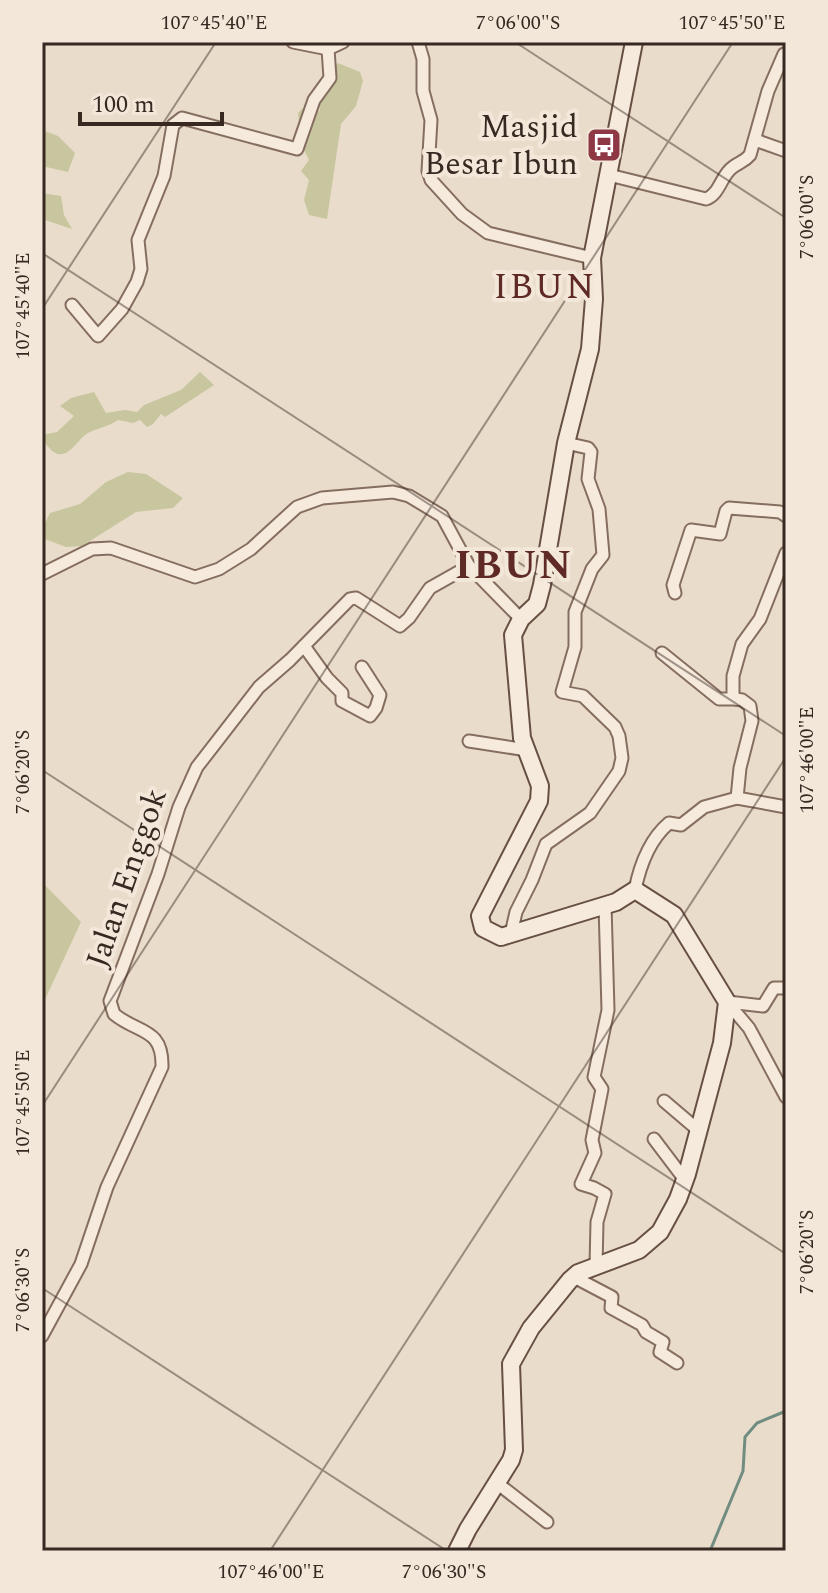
<svg xmlns="http://www.w3.org/2000/svg" width="828" height="1593" font-family="Spectral,serif">
  <rect width="100%" height="100%" fill="#eadcca"/>
  <g fill="#c8c69f">
    <polygon points="338,63 360,72 363,81 356,106 341,124 327,219 309,215 304,200 309,180 301,171 309,160 301,144 298,113 303,108 314,114 320,110 316,95 334,66"/>
    <polygon points="42,130 58,136 75,153 68,172 42,166"/>
    <polygon points="42,193 61,196 64,215 72,229 42,219"/>
    <path d="M200,372L214,385L165,417L161,414L153,424L147,427L140,420L133,423L118,420C108,427 98,428 88,433C77,439 67,464 51,450C48,447 46,443 42,441V435L57,432L74,416L60,406L71,398L94,392L106,413L125,410L137,412L144,405L181,390Z"/>
    <polygon points="128,472 146,474 183,498 173,508 136,512 82,546 66,547 42,538 42,529 50,513 80,504 106,482"/>
    <polygon points="42,882 81,922 42,1006"/>
  </g>
  <g fill="none" stroke-linecap="round" stroke-linejoin="round">
    <polyline stroke="#718d82" stroke-width="3" points="710,1551 743,1471 745,1437 757,1423 786,1411"/>
    <defs>
      <g id="street">
        <polyline points="293,42 328,49 343,42"/>
        <polyline points="418,42 423,59 423,91 431,120 428,171 431,180 462,214 488,233 592,258"/>
        <polyline points="755,140 786,151"/>
        <path d="M609,175L706,199C720,194 721,175 733,167C740,162 744,162 750,155L768,91L784,54"/>
        <polyline points="72,305 98,336 122,309 137,282 141,269 138,240 164,176 173,125 182,118 297,149 314,100 330,78 328,49"/>
        <polyline points="42,574 92,549 111,548 195,577 219,569 251,549 297,507 322,498 393,492 409,496 442,516 469,566 521,619"/>
        <polyline points="675,593 673,585 691,530 720,534 726,511 729,508 780,512 786,516"/>
        <polyline points="304,646 327,678 342,693 342,701 370,716 376,708 380,695 362,667"/>
        <polyline points="662,653 719,699 736,699"/>
        <polyline points="469,741 527,750"/>
        <polyline points="737,798 786,807"/>
        <path d="M635,890C640,865 649,840 669,823L681,825L704,807L737,798L740,768L752,721L750,706L742,700L736,699L733,695V676L742,644L760,619L786,553"/>
        <polyline points="511,934 516,912 532,880 546,844 590,813 619,771 622,758 619,736 615,727 583,696 562,692 575,647 575,612 592,569 603,555 599,509 588,479 591,452 588,448 566,443"/>
        <polyline points="727,1002 749,1028 786,1097"/>
        <polyline points="728,1002 763,1006 774,988 786,988"/>
        <polyline points="664,1101 698,1130"/>
        <polyline points="654,1139 685,1180"/>
        <polyline points="596,1266 597,1222 605,1194 594,1188 581,1184 595,1153 592,1140 602,1089 594,1077 608,1010 605,905"/>
        <polyline points="574,1277 612,1297 611,1308 642,1325 646,1332 663,1342 660,1352 677,1363"/>
        <path d="M42,1336L81,1264L107,1187L162,1067C163,1027 138,1034 114,1014L110,1001L158,874L179,807L197,767L259,687L290,660L350,599L356,598L400,626L409,618L430,588L469,566"/>
        <polyline points="497,1483 547,1522"/>
      </g>
      <polyline id="secondary" points="457,1551 468,1529 511,1460 514,1450 511,1364 531,1328 570,1280 578,1273 639,1250 660,1232 678,1199 687,1174 722,1043 727,1002 674,915 635,890 616,902 501,937 483,928 480,916 539,801 540,786 522,738 513,635 521,619 537,604 542,585 566,443 590,349 594,299 592,258 634,42"/>
    </defs>
    <use href="#street" stroke="#856e60" stroke-width="15"/>
    <use href="#secondary" stroke="#675043" stroke-width="20"/>
    <use href="#street" stroke="#f6eadd" stroke-width="11"/>
    <use href="#secondary" stroke="#f6eadd" stroke-width="16"/>
  </g>
  <path fill="none" stroke="#372922" stroke-width="2" stroke-opacity="0.45" d="M515,42L786,218M42,253L786,736M42,309L216,42M42,770L786,1254M42,1106L733,42M42,1288L447,1551M270,1551L786,757"/>
  <defs>
    <symbol id="bus-square" viewBox="-11 -11 22 22"><rect x="-9" y="-9" width="18" height="18" rx="4" fill="#8e3745" stroke="#f2e7d9"/><path d="M-5-6H5V4H4V6H2V4H-2V6H-4V4H-5ZM-3.5-4V0h7V-4ZM-3.5 1.2v1.5H-2V1.2ZM2 1.2v1.5H3.5V1.2Z" fill="#fff"/></symbol>
  </defs>
  <g fill-rule="evenodd">
    <use href="#bus-square" x="584" y="125" width="40" height="40"/>
  </g>
  <g text-anchor="middle" dominant-baseline="central" stroke-width="8" stroke-linejoin="round" paint-order="stroke">
    <g font-size="32" fill="#372922" stroke="#f2e7d9" text-anchor="end">
      <text x="578" y="127">Masjid<tspan x="578" dy="37">Besar Ibun</tspan></text>
    </g>
    <g font-size="32" fill="#372922" stroke="#f2e7d9">
      <text transform="translate(127 878) rotate(-71)">Jalan Enggok</text>
    </g>
    <g font-size="36" letter-spacing="2" fill="#5f2926" stroke="#f2e7d9">
      <text x="545" y="287">IBUN</text>
    </g>
    <g font-size="40" font-weight="bold" letter-spacing="2" fill="#5f2926" stroke="#f2e7d9">
      <text x="514" y="566">IBUN</text>
    </g>
  </g>
  <rect width="828" height="1593" fill="none" stroke="#f2e7d9" stroke-width="88"/>
  <path d="M80 112v12h142v-12" fill="none" stroke="#372922" stroke-width="4"/>
  <text x="92" y="112" font-size="24" fill="#372922" stroke="#f2e7d9" stroke-width="6" paint-order="stroke">100 m</text>
  <rect x="44" y="44" width="740" height="1505" fill="none" stroke="#372922" stroke-width="3"/>
  <g font-size="20" text-anchor="middle" fill="#372922">
    <text x="214" y="29">107°45'40"E</text>
    <text x="518" y="29">7°06'00"S</text>
    <text x="732" y="29">107°45'50"E</text>
    <text transform="translate(806 217) rotate(-90)" y="7">7°06'00"S</text>
    <text transform="translate(22 306) rotate(-90)" y="7">107°45'40"E</text>
    <text transform="translate(806 760) rotate(-90)" y="7">107°46'00"E</text>
    <text transform="translate(22 772) rotate(-90)" y="7">7°06'20"S</text>
    <text transform="translate(22 1103) rotate(-90)" y="7">107°45'50"E</text>
    <text transform="translate(806 1252) rotate(-90)" y="7">7°06'20"S</text>
    <text transform="translate(22 1290) rotate(-90)" y="7">7°06'30"S</text>
    <text x="271" y="1578">107°46'00"E</text>
    <text x="444" y="1578">7°06'30"S</text>
  </g>
</svg>
